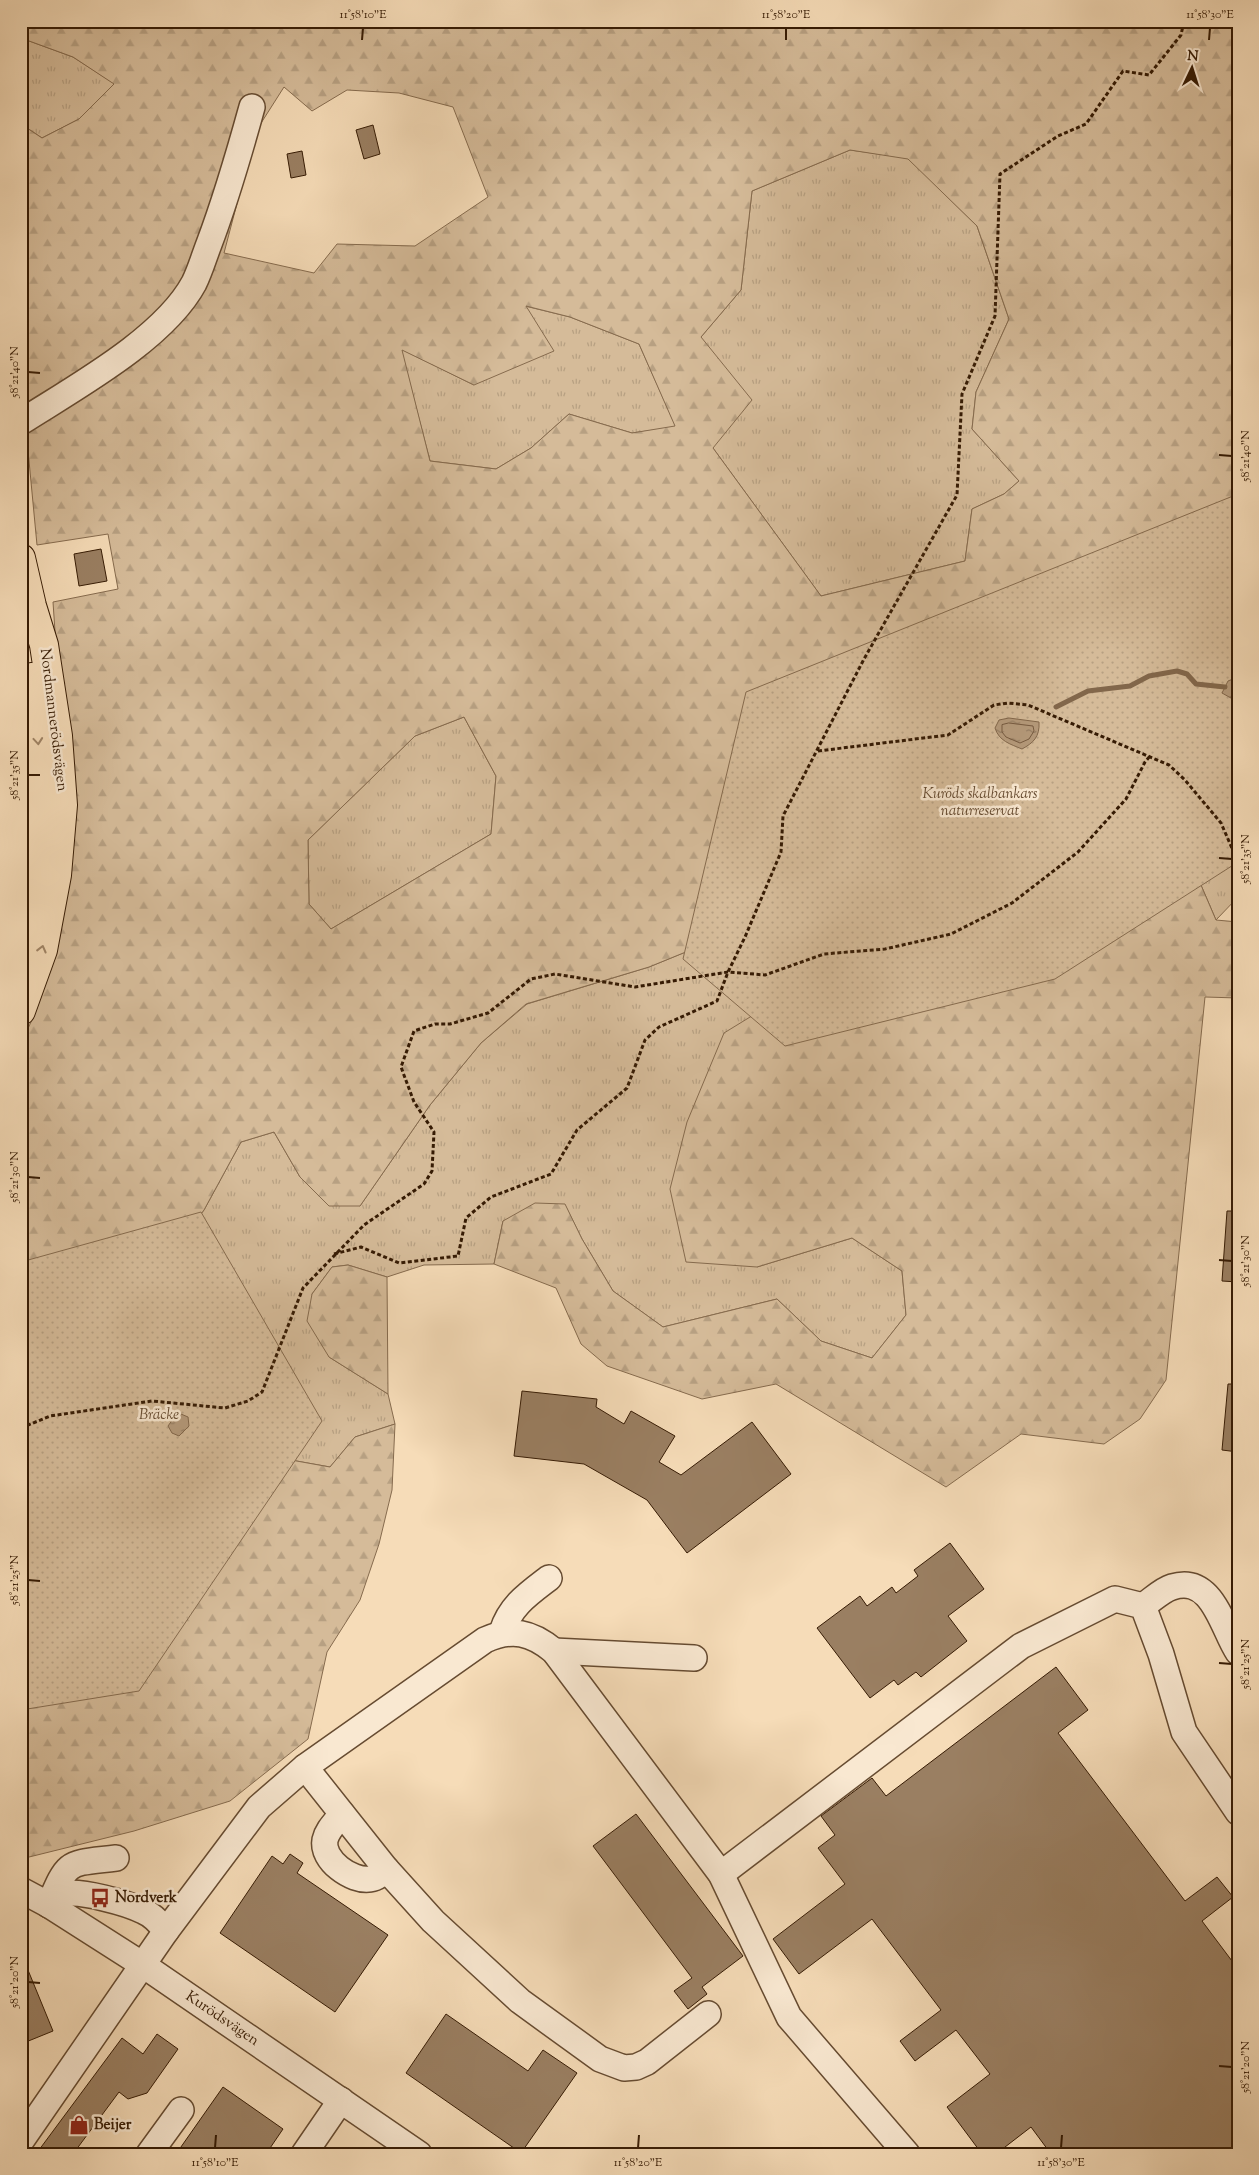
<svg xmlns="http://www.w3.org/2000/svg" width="1259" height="2175" font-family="'Sorts Mill Goudy',serif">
  <defs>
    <pattern id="grass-tufts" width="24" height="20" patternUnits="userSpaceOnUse" patternTransform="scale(1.25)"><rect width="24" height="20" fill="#d5bb99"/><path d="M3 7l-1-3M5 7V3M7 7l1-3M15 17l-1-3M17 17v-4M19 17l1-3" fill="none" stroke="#b7a082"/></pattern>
    <pattern id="forest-firs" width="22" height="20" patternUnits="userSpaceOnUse" patternTransform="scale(1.25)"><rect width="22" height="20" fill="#d5bb99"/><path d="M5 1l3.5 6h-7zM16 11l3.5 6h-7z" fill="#b7a082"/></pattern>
    <pattern id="park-dots" width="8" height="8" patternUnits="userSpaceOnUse" patternTransform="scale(1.25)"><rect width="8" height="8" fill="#d5bb99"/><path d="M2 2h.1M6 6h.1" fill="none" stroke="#b7a082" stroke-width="1.8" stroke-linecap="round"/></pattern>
    <pattern id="water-ripples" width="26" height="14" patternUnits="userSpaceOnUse" patternTransform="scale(1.25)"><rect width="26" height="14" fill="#b59a7b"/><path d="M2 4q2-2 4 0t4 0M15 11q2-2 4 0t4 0" fill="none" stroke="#947d63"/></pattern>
  </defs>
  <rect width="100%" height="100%" fill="#f6dcb8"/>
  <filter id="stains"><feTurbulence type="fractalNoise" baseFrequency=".004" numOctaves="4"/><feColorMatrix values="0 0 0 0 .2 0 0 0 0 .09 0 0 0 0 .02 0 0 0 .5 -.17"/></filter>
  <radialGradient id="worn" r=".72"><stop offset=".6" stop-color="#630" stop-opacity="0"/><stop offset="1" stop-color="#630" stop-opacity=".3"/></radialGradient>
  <g fill="url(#grass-tufts)" stroke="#866b4e">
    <polygon points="21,38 73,57 115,84 79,119 42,138 21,124"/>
    <polygon points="850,150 908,158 977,226 1009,319 976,392 972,429 1019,481 1004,494 972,509 965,561 821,596 713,448 701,337 741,290 752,191"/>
    <polygon points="525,306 570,317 639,344 676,427 632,433 569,414 531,448 496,469 430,461 401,349 474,385"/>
    <polygon points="1238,702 1238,897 1216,920 1179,834 757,1267 852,1238 902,1271 906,1315 872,1358 821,1341 777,1299 663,1327 613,1291 582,1239 565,1205 503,1221 494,1264 424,1265 387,1277 348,1265 332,1267 312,1294 329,1357 388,1394 395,1424 355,1437 330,1467 263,1455 21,1342 157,1271 204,1210 241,1142 274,1132 300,1177 360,1206 430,1105 481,1043 527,1004 649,967 720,938"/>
    <polygon points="464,717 496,776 491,834 331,929 309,904 308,840 415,736"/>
  </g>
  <g fill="url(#forest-firs)" stroke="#866b4e" fill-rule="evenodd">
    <path d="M21,21H1238V567L720,938L649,967L526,1004L481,1043L430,1105L360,1206H329L300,1177L274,1132L241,1142L204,1210L157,1271L21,1342V1043L31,1022L57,940L56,646L53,602L118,589L108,534L37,545L26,429L21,416V124L42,138L79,119L114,84L73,57L21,38ZM284,87L312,111L347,90L399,93L453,107L488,197L415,246L337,244L314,273L224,253L256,131ZM850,150L908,159L977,226L1009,319L976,392L972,429L1019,481L1004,494L972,509L965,561L821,596L713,448L752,400L701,337L741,290L752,191ZM526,306L570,317L639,344L675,426L632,433L569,414L531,448L496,469L430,461L402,350L474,385L554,351ZM464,717L496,776L491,834L331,929L309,904L308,840L415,736Z"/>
    <polygon points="1179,834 1216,920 1238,922 1238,998 1205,997 1166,1380 1140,1419 1104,1444 1021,1434 946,1487 776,1384 702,1399 607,1366 581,1344 556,1288 494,1264 503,1221 535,1203 565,1204 582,1239 613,1291 663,1327 777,1299 821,1341 872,1358 906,1315 902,1271 852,1238 757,1267 686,1262 670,1189 687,1122 724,1033 799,987"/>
    <polygon points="348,1265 387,1277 388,1394 329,1357 307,1321 312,1294 332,1267"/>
    <polygon points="395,1424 392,1490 379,1544 360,1600 327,1652 308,1739 230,1801 134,1831 21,1859 21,1524 263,1455 330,1467 355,1437"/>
  </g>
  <g fill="url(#park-dots)" stroke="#866b4e">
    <polygon points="1238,494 1238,862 1055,979 785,1046 683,959 746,692"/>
    <polygon points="201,1212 322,1421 139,1691 21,1710 21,1262"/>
  </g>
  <g fill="url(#water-ripples)" stroke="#82674b">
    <polygon points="1238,677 1238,702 1222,693 1228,681"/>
    <path d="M1009,718L1039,722C1040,737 1033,743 1022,749C1010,744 999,741 995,728L999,720Z"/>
    <polygon points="181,1414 188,1417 189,1426 179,1436 172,1433 168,1426 173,1419"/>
  </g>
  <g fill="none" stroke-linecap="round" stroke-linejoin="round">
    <polygon stroke="#765a40" stroke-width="1" points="1009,723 1033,726 1034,731 1029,739 1020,743 1006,737 1002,732 1002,725"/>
    <polyline stroke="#82674b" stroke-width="5" points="1056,707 1088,691 1130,686 1149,676 1177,671 1187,674 1196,684 1225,687"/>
  </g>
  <g fill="#9a7f62" stroke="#361b04">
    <polygon points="373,125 380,154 364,159 356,130"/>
    <polygon points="302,151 306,175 291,178 287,154"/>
    <polygon points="101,549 107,581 79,586 74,554"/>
    <polygon points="1227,1211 1238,1211 1238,1282 1222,1281"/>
    <polygon points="1228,1384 1238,1384 1238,1452 1222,1450"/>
    <polygon points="522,1391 597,1399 596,1407 624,1424 631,1411 675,1436 659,1462 681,1475 752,1422 791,1474 687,1553 647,1500 584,1464 514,1456"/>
    <polygon points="950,1543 984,1589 948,1616 967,1641 921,1677 916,1672 898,1685 894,1680 870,1698 817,1628 860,1596 867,1606 892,1587 896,1593 918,1576 914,1570"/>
    <polygon points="1056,1667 1088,1710 1058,1733 1185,1901 1217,1877 1233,1897 1202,1921 1238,1969 1238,2154 1051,2154 1031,2127 996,2154 982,2154 947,2107 990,2074 956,2030 915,2061 900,2041 941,2010 872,1919 799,1974 773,1939 845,1884 818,1848 835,1835 821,1816 872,1778 886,1796"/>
    <polygon points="636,1814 743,1956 702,1987 707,1994 688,2009 674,1991 692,1978 593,1846"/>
    <polygon points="290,1854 303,1863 297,1873 388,1935 335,2012 220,1933 272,1856 283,1864"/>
    <polygon points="21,1953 53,2031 21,2044"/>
    <polygon points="446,2014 528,2071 543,2050 577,2073 521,2153 406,2073"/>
    <polygon points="157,2034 178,2049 147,2093 128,2099 119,2092 73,2154 36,2154 122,2038 143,2054"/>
    <polygon points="223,2087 283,2129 266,2154 176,2154"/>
  </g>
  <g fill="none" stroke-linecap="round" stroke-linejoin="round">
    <defs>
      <g id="minor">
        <path d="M21,422C74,388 164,339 194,283C200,271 204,257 209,244C226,199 239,154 252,107"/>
        <path d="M1143,1606C1152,1600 1162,1590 1172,1587C1213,1574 1222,1628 1238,1652"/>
        <path d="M502,1632C510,1606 528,1594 549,1578"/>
        <polyline points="554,1651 694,1658"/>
        <polyline points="305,1767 386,1869 433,1921 520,2001 600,2059 624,2068 636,2067 647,2062 708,2014"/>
        <path d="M342,1814C336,1822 327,1830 325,1840C321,1860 352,1882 370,1879C377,1878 381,1874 386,1869"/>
        <polyline points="721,1874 1021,1646 1115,1599 1143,1606 1161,1654 1184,1732 1238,1812"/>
        <polyline points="21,1890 49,1905 143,1965 419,2154"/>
        <path d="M49,1905C53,1901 58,1895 64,1894C80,1890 128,1903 143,1911C153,1915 160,1923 166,1931"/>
        <path d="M49,1905C69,1859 66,1864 116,1858"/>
        <path d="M21,2141L166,1931L259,1807L305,1767L485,1640C512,1628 531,1632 554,1651L721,1874L789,2017L907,2154"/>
        <polyline points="149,2154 181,2110"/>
        <polyline points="304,2154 341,2100"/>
      </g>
      <g id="major">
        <polyline points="21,558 32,606 44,645 58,736 63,805 57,875 43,950 21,1011"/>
        <path d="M21,947C36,898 43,847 42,796C42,756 35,716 32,677"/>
      </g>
    </defs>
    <use href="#minor" stroke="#664b31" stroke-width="28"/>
    <use href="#major" stroke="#361b04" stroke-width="30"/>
    <g stroke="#361b04" stroke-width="3" stroke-dasharray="4 2.5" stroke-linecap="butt">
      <polyline points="818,751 948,735 994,705 1008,703 1028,705 1169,765 1185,780 1221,823 1238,862"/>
      <polyline points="334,1254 361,1247 399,1263 458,1256 466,1218 491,1197 551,1174 577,1130 627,1088 645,1040 659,1027 717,1001 728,972 745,937 781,852 783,816 864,659 957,495 962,394 995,316 1000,174 1058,136 1086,124 1123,71 1149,75 1181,35 1184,21"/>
      <polyline points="21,1428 50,1416 152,1401 225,1408 248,1401 262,1392 303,1288 364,1225 424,1184 432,1171 434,1132 414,1102 401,1067 414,1031 435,1024 450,1024 488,1013 531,979 555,974 635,987 728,972 765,975 824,954 885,949 951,934 1012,903 1078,852 1126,799 1145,762 1150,756"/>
    </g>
    <use href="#minor" stroke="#f9e8d1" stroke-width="25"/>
    <use href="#major" stroke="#f6dcb8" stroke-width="28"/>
  </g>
  <defs><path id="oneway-chevron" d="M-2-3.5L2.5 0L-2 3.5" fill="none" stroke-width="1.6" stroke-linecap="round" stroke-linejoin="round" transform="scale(1.25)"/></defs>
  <g stroke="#a08567">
    <use href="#oneway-chevron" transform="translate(38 741) rotate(85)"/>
    <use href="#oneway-chevron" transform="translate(42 949) rotate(-76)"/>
  </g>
  <path fill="none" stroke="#361b04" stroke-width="2" d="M362,40L363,28M786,40V28M1209,40L1210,28M28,372L40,373M1219,455L1232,456M28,775H40M1219,858L1232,859M28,1177L40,1178M1219,1260L1232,1261M28,1580L40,1581M1219,1663L1232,1664M28,1982L40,1983M1219,2066L1232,2067M215,2148L216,2135M638,2148L639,2135M1061,2148L1062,2135"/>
  <defs>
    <symbol id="bus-bare" viewBox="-9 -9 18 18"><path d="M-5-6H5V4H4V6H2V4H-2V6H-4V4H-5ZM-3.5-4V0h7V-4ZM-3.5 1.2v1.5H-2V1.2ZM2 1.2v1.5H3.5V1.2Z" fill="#8f2418" stroke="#f9e8d1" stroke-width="2.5" paint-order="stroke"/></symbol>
    <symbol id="shop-bare" viewBox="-9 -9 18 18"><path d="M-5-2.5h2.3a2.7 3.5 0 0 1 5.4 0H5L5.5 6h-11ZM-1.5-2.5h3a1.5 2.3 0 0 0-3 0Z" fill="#8f2418" stroke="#f9e8d1" stroke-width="2.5" paint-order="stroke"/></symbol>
  </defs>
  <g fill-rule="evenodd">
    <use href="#bus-bare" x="86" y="1884" width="28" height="28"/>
    <use href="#shop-bare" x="65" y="2111" width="28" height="28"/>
  </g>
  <g text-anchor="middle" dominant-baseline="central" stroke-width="5" stroke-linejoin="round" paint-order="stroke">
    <g font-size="15" fill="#361b04" stroke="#f9e8d1">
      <text transform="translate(53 720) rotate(83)">Nordmannerödsvägen</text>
      <text transform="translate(222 2019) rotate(34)">Kurödsvägen</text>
    </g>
    <g font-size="15" font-style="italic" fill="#664b31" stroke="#f9e8d1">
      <text x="980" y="794">Kuröds skalbankars<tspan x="980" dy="17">naturreservat</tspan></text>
      <text x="159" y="1415">Bräcke</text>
    </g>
    <g font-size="15" font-weight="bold" fill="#361b04" stroke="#f9e8d1" text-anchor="start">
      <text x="115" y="1898">Nordverk</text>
      <text x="94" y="2125">Beijer</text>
    </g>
  </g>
  <rect width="1259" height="2175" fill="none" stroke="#f6dcb8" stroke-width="55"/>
  <g transform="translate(1192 68) rotate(4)" stroke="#f9e8d1" stroke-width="4" paint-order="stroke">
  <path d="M0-4L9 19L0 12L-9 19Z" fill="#361b04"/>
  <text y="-8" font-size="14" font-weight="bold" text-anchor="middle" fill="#361b04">N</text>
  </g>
  <rect x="28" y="28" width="1204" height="2120" fill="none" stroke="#361b04" stroke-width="2"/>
  <g font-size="12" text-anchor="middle" fill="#361b04">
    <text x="363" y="18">11°58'10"E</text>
    <text x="786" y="18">11°58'20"E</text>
    <text x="1210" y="18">11°58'30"E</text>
    <text transform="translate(14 372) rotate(-90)" y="4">58°21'40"N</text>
    <text transform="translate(1245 456) rotate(-90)" y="4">58°21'40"N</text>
    <text transform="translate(14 775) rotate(-90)" y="4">58°21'35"N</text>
    <text transform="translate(1245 859) rotate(-90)" y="4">58°21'35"N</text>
    <text transform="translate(14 1177) rotate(-90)" y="4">58°21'30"N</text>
    <text transform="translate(1245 1261) rotate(-90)" y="4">58°21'30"N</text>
    <text transform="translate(14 1580) rotate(-90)" y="4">58°21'25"N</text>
    <text transform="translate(1245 1664) rotate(-90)" y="4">58°21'25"N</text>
    <text transform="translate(14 1982) rotate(-90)" y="4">58°21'20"N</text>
    <text transform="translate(1245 2067) rotate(-90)" y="4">58°21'20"N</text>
    <text x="215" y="2166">11°58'10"E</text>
    <text x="638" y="2166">11°58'20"E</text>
    <text x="1061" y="2166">11°58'30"E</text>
  </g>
  <rect width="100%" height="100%" filter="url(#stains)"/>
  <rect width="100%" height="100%" fill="url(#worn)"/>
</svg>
